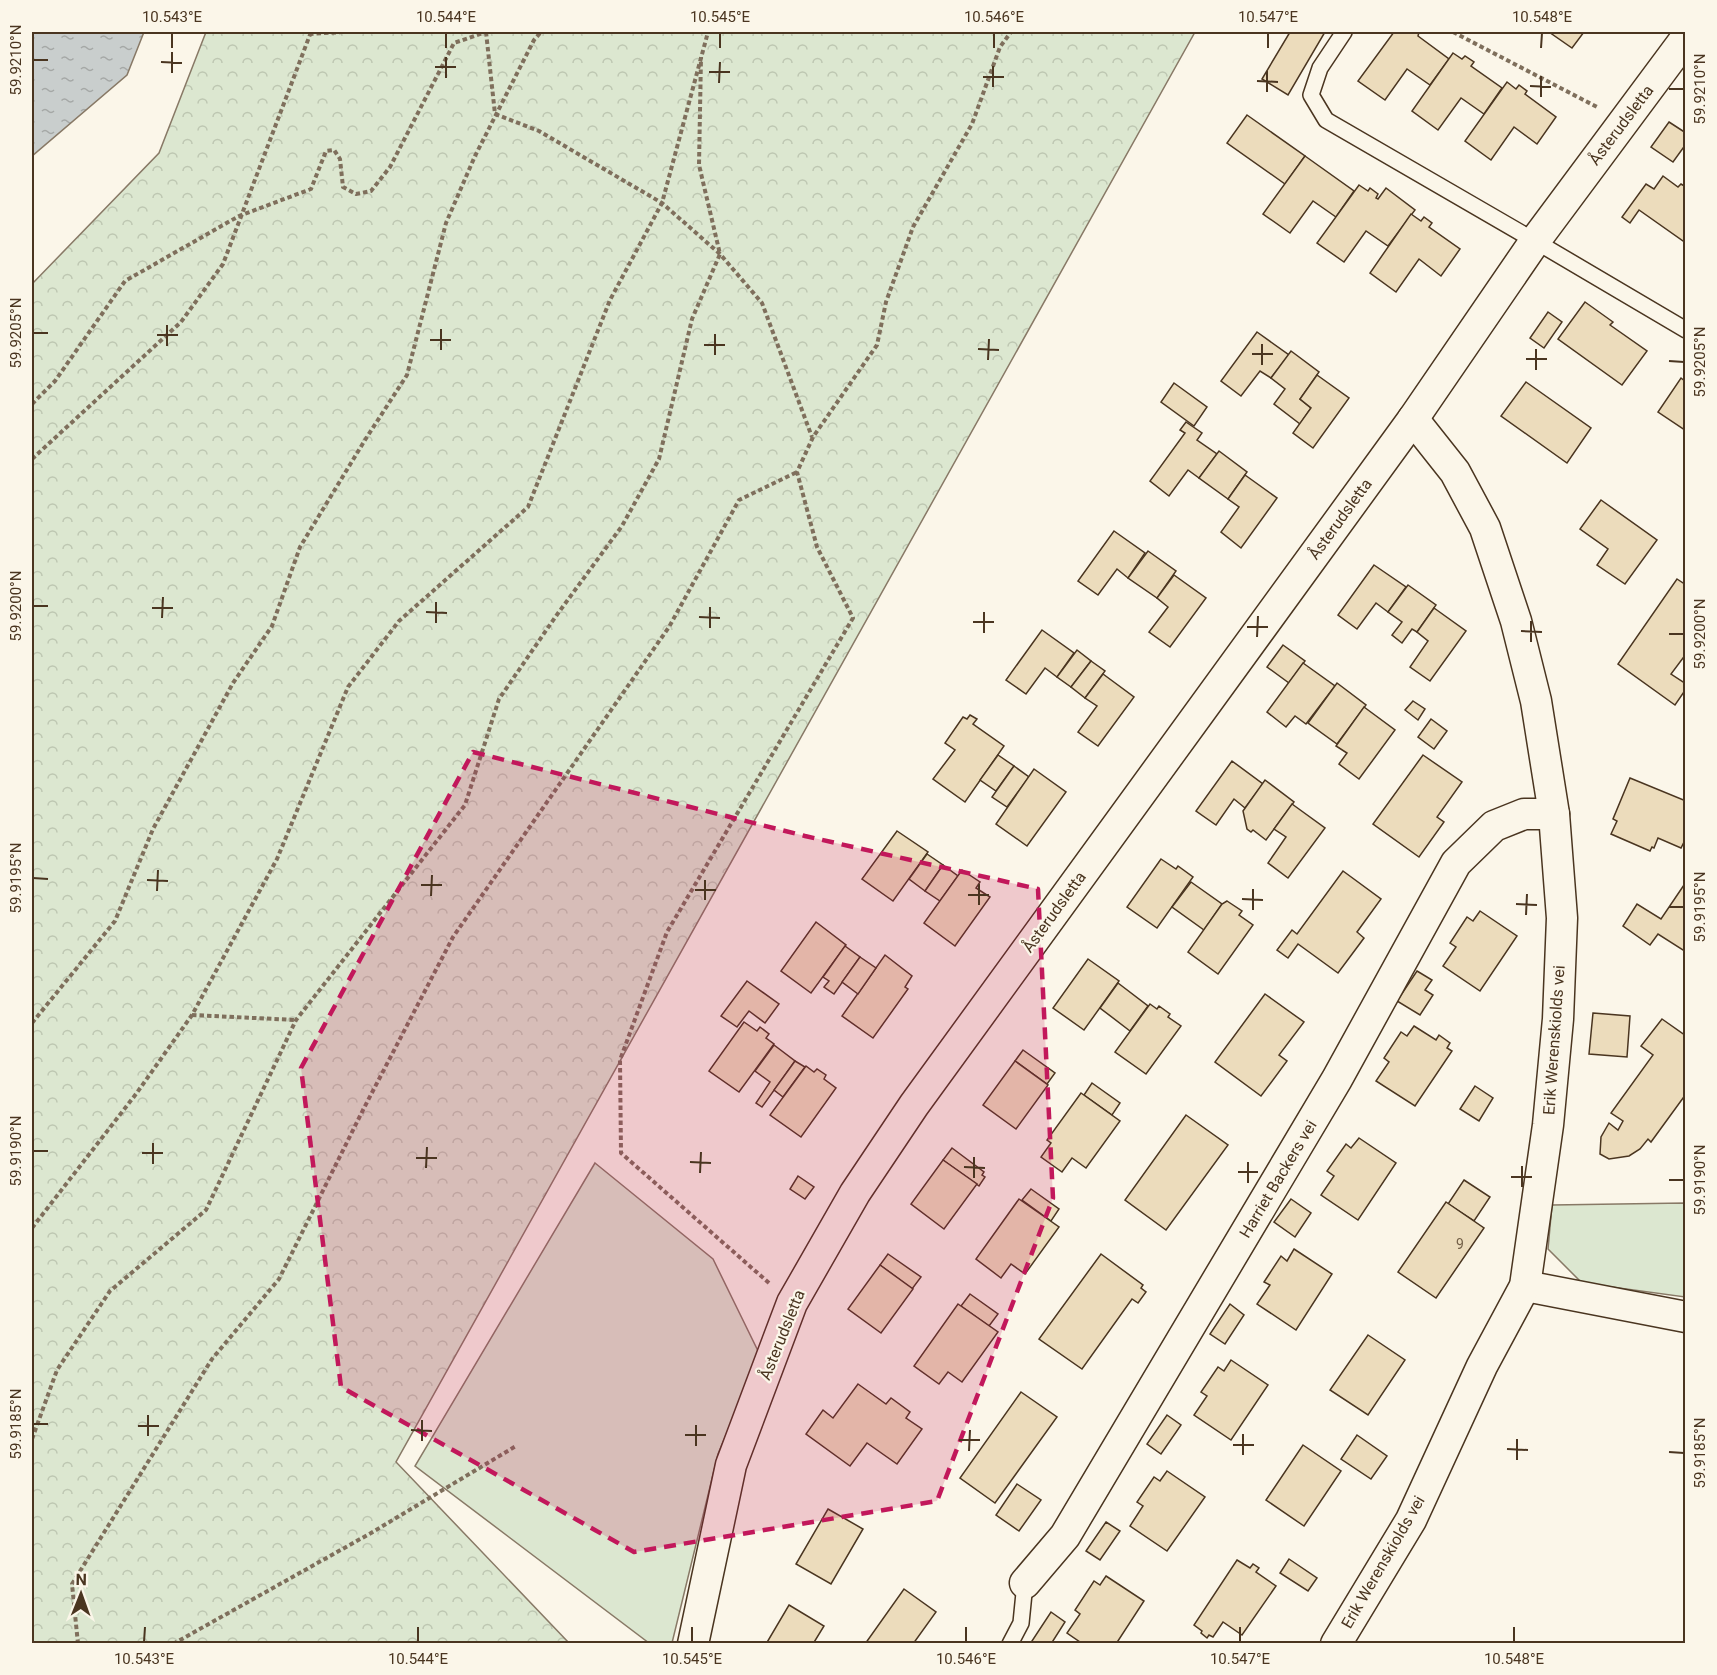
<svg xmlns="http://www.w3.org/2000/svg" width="1717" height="1675" font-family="Roboto,sans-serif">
  <defs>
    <pattern id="forest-crowns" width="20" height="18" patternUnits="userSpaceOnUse" patternTransform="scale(1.5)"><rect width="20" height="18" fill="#dce7d0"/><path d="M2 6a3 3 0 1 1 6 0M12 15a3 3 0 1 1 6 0" fill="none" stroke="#bec7b2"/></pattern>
    <pattern id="water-ripples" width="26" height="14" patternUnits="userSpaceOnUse" patternTransform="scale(1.5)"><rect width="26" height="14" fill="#c9cecd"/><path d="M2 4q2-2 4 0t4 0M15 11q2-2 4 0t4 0" fill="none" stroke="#a5a8a6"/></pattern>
  </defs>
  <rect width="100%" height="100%" fill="#fbf6e9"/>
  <polygon fill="url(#forest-crowns)" stroke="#887966" stroke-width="1.5" points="206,32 1195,32 396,1462 569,1643 32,1643 32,284 159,153"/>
  <g fill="#dce7d0" stroke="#887966" stroke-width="1.5">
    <polygon points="595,1163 713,1259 760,1355 718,1454 672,1643 649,1643 415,1466"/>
    <polygon points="1685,1203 1685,1297 1582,1283 1548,1249 1552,1205"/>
  </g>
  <polygon fill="url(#water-ripples)" stroke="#887966" stroke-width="1.5" points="32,32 144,32 127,75 32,156"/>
  <g fill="#ecdcbc" stroke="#4a3520" stroke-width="1.5">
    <polygon points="1290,32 1325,32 1288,95 1262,79"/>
    <polygon points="1394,32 1419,32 1418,36 1449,59 1430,85 1407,69 1385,100 1358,81"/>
    <polygon points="1549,32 1584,32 1572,48"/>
    <polygon points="1453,53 1462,59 1465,56 1474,62 1471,66 1502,88 1484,114 1461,98 1438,130 1412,111"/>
    <polygon points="1507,82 1516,89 1519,85 1527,91 1525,94 1556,117 1537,144 1514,127 1491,160 1465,141"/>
    <polygon points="1247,115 1305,156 1285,184 1227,143"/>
    <polygon points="1669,122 1686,133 1686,144 1673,162 1651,147"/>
    <polygon points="1305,156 1354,191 1336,217 1313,201 1290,233 1263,214"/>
    <polygon points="1663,176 1678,187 1681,184 1686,187 1686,243 1639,210 1630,223 1622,217 1646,184 1654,189"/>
    <polygon points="1359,185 1368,191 1370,188 1378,194 1376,198 1378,199 1386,188 1415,210 1388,246 1366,231 1344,262 1317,243"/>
    <polygon points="1411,214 1421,221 1424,217 1432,223 1429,227 1460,249 1441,276 1419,259 1396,292 1370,273"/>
    <polygon points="1585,302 1613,322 1610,325 1647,351 1622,385 1558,339"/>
    <polygon points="1548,312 1562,322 1544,348 1530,338"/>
    <polygon points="1257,332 1289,355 1271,378 1260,371 1241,396 1221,381"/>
    <polygon points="1291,351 1319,372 1300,399 1311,408 1300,424 1274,404 1285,389 1271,378"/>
    <polygon points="1317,375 1349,398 1313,448 1293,433 1311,408 1300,399"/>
    <polygon points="1681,378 1686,382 1685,430 1658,412"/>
    <polygon points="1526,382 1591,428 1567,463 1501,416"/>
    <polygon points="1174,383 1207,407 1194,426 1161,402"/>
    <polygon points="1186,422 1202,433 1197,440 1217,454 1199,478 1188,470 1169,496 1150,481 1185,433 1180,430"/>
    <polygon points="1219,451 1247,472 1228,499 1199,478"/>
    <polygon points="1245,475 1277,498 1241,548 1221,532 1239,507 1228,499"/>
    <polygon points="1601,500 1657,540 1625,584 1597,565 1608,549 1580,529"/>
    <polygon points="1114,531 1145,553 1128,578 1117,569 1098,595 1078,581"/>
    <polygon points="1148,551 1176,571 1157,598 1128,578"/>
    <polygon points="1374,565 1406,587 1388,612 1376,603 1357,629 1338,615"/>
    <polygon points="1174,575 1206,598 1170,647 1149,632 1168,607 1157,598"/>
    <polygon points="1677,579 1686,585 1686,654 1671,674 1686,684 1686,689 1675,705 1618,664"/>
    <polygon points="1408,585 1436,605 1417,632 1412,629 1402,643 1392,635 1402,622 1388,612"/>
    <polygon points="1434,608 1466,631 1430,681 1410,667 1428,641 1417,632"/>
    <polygon points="1042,630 1074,653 1057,677 1045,668 1026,694 1006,680"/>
    <polygon points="1283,645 1305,661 1289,683 1267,667"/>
    <polygon points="1077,650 1091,661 1071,687 1057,677"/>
    <polygon points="1091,661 1105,671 1085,698 1071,687"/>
    <polygon points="1303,663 1335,686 1306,724 1295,716 1286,727 1267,712"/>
    <polygon points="1103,674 1134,697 1098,746 1078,732 1097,706 1085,698"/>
    <polygon points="1337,683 1366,705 1337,744 1308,723"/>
    <polygon points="1413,701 1425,709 1418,720 1405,710"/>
    <polygon points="1364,707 1395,730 1359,779 1339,764 1347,753 1336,746"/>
    <polygon points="970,715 977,719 973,724 1004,746 965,802 933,779 955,750 945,743 963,717 967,719"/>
    <polygon points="1431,719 1447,731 1434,749 1418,737"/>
    <polygon points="998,755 1014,766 996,791 980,780"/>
    <polygon points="1423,755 1462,782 1437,817 1444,822 1419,857 1373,824"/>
    <polygon points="1232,761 1263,784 1245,808 1234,799 1216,825 1196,811"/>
    <polygon points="1014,766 1029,777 1007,807 992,797"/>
    <polygon points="1034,769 1066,792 1027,846 996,824"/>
    <polygon points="1630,778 1686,801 1686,838 1681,848 1658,838 1654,848 1652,847 1650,851 1611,834 1617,821 1613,819"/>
    <polygon points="1265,780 1294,802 1266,840 1253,830 1251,832 1247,829 1243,811"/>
    <polygon points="1292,804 1325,828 1288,878 1268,863 1286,837 1274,829"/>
    <polygon points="897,831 928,852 893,901 862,879"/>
    <polygon points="927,854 943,865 925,891 909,879"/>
    <polygon points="1161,859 1176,869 1178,866 1193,877 1157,928 1127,907"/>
    <polygon points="943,865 958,876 940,901 925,891"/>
    <polygon points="962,870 980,882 976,888 990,897 955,946 924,923"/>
    <polygon points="1343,871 1381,899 1357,932 1364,938 1338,973 1298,944 1288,958 1277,950 1292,930 1297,934"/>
    <polygon points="1191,882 1222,904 1204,930 1172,907"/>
    <polygon points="1686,882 1686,952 1658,934 1650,945 1623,926 1637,904 1661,919"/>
    <polygon points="1227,901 1242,911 1239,915 1253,925 1218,974 1188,952 1222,904"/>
    <polygon points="1480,911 1517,936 1480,991 1443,966 1456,947 1450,943 1467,917 1473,921"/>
    <polygon points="816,922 846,945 811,993 781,971"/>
    <polygon points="845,946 860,957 834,994 824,987 829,981 823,977"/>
    <polygon points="885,955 912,976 905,987 908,989 873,1038 842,1016"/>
    <polygon points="860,957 876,968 858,994 842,982"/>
    <polygon points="1088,959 1119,981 1084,1030 1053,1008"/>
    <polygon points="1417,971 1432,980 1425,990 1433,995 1420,1015 1397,1001"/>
    <polygon points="747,981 779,1004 765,1023 749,1011 737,1027 721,1016"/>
    <polygon points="1118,983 1148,1006 1130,1031 1100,1008"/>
    <polygon points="1265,994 1304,1022 1279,1055 1287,1061 1261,1096 1215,1062"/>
    <polygon points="1150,1004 1157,1009 1159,1006 1170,1014 1168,1017 1181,1026 1146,1074 1115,1052"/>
    <polygon points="1593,1013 1630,1016 1627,1057 1589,1054"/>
    <polygon points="1662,1019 1686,1036 1686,1094 1651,1142 1648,1139 1640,1149 1629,1156 1609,1159 1600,1154 1601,1137 1609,1123 1618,1130 1623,1121 1611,1113 1653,1055 1641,1046"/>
    <polygon points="744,1022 757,1031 760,1027 769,1034 766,1038 774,1044 739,1092 709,1071"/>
    <polygon points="1414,1026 1436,1040 1439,1035 1450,1043 1447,1048 1452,1051 1415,1106 1376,1081 1389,1062 1384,1058 1401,1032 1407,1036"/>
    <polygon points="774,1045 795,1061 762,1107 756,1103 770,1082 755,1071"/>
    <polygon points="1023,1050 1055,1073 1047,1084 1015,1061"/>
    <polygon points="795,1061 805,1067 783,1097 774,1090"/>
    <polygon points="1015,1061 1048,1085 1016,1129 983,1105"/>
    <polygon points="806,1066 814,1072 817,1069 826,1075 824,1079 836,1088 801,1137 770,1115"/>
    <polygon points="1092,1083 1120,1103 1112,1115 1084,1095"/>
    <polygon points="1475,1086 1493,1098 1479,1121 1460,1109"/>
    <polygon points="1081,1093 1120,1121 1086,1168 1072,1158 1062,1172 1041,1157 1051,1143 1047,1140"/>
    <polygon points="1186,1115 1228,1145 1166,1230 1125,1200"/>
    <polygon points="1359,1138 1396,1163 1358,1220 1321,1195 1334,1176 1327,1171 1346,1144 1351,1148"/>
    <polygon points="952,1148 984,1172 982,1175 985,1177 979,1186 943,1160"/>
    <polygon points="943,1160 977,1184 944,1229 911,1204"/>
    <polygon points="798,1176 814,1187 805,1199 790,1189"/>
    <polygon points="1464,1180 1490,1197 1474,1221 1448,1204"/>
    <polygon points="1031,1189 1059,1209 1051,1221 1022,1200"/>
    <polygon points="1019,1199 1059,1227 1025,1274 1011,1264 1001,1278 976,1259"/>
    <polygon points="1291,1199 1311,1213 1295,1237 1274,1222"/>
    <polygon points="1446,1202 1484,1228 1436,1298 1398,1272"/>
    <polygon points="1294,1249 1332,1274 1296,1330 1257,1304 1270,1285 1264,1282 1281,1256 1287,1261"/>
    <polygon points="888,1254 921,1277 912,1289 880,1265"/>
    <polygon points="1101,1254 1143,1285 1141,1288 1146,1292 1138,1303 1132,1299 1082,1369 1039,1339"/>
    <polygon points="880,1265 913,1289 881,1333 848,1309"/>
    <polygon points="970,1294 998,1314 989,1326 961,1306"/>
    <polygon points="958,1304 998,1332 962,1382 948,1372 939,1384 914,1366"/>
    <polygon points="1230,1304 1244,1315 1225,1344 1210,1334"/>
    <polygon points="1368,1335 1405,1360 1368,1415 1330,1390"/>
    <polygon points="1231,1360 1268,1385 1231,1440 1194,1415 1207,1396 1201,1392 1218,1367 1224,1371"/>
    <polygon points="858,1384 886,1404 891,1398 910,1412 906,1418 922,1429 897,1464 867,1443 850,1466 806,1434 823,1410 833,1418"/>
    <polygon points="1021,1392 1057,1417 995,1503 960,1478"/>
    <polygon points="1167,1415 1181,1425 1161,1454 1147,1444"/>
    <polygon points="1357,1435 1387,1456 1371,1479 1341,1459"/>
    <polygon points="1303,1445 1341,1471 1304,1526 1266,1500"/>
    <polygon points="1167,1471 1205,1497 1167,1551 1130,1526 1143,1506 1137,1502 1154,1477 1160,1481"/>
    <polygon points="1017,1484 1041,1500 1019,1531 996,1515"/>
    <polygon points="828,1509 863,1529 831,1584 796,1564"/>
    <polygon points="1106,1522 1120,1531 1100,1560 1086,1551"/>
    <polygon points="1289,1559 1317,1578 1308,1591 1280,1573"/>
    <polygon points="1237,1560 1250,1568 1253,1564 1259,1568 1256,1572 1276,1586 1242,1635 1223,1622 1213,1637 1209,1635 1207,1638 1201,1633 1202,1631 1194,1625"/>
    <polygon points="1106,1576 1144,1601 1116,1644 1083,1644 1067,1633 1080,1614 1075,1610 1094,1581 1100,1585"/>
    <polygon points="904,1589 936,1612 913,1644 865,1644"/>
    <polygon points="789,1605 824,1626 813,1644 766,1644"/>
    <polygon points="1051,1612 1065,1622 1051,1644 1030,1644"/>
  </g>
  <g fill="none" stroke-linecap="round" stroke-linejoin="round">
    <defs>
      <g id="lane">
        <polyline points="1344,32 1320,68 1311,95 1326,120 1535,241 1686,330"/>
        <polyline points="1010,1644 1021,1623 1025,1583"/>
      </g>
      <g id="street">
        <polyline points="1525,1286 1686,1317"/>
        <polyline points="1025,1583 1065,1536 1337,1079 1456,863 1494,826 1524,814 1554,814"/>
        <polyline points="693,1644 731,1465 792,1303 855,1193 914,1105 1413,419 1535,241 1686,38"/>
        <polyline points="1336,1644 1411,1520 1482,1366 1525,1286 1548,1125 1558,1019 1562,918 1554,814 1536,701 1516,621 1485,528 1455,472 1413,419"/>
      </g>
    </defs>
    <use href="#lane" stroke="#4a3520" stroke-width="18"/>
    <use href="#street" stroke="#4a3520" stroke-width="33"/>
    <g stroke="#7f6f5c" stroke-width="4" stroke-dasharray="4.5 3" stroke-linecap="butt">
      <polyline points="486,32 495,114 539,131 662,203 720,254 762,303 812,437"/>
      <polyline points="1453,32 1597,107"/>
      <polyline points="309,34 343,32"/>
      <polyline points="32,404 55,381 125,281 239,216 311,189 326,151 334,150 340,159 343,187 356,194 371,191 390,167 454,43 486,32"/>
      <polyline points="32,459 181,322 223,264 311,32"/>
      <polyline points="192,1015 296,1020"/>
      <polyline points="32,1023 115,921 153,829 233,683 272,626 300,547 365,440 407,375 446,223 475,156 534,40 541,32"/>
      <polyline points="32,1228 136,1094 192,1015 277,859 348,687 399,621 528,507 610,300 662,203 708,32"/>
      <polyline points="769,1283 621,1153 620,1060 667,932 853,618 817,547 797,472 813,437 877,345 886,302 913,227 972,124 1000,47 1011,32"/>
      <polyline points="32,1439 57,1370 110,1291 206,1210 296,1020 465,805 499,699 556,616 622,526 659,459 692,319 720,254 699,165 701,57"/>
      <polyline points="78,1644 72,1584 212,1359 279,1279 364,1108 453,937 669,627 739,500 797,472"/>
      <polyline points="173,1644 371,1533 516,1446"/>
    </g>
    <use href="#lane" stroke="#fbf6e9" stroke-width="15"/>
    <use href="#street" stroke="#fbf6e9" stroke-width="30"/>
  </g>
  <path fill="#c2185b" fill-opacity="0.2" stroke="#c2185b" stroke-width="4.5" stroke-dasharray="12 8" stroke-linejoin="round" d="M473,752L805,836L1038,889L1053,1198L937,1501L634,1552L341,1387L301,1068Z"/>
  <path fill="none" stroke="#4a3520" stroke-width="2" d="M172,48V33M446,48V33M720,48V33M994,48V33M1268,48V33M1541,48L1542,33M33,60H48M161,62L182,63M435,67H456M709,72H730M172,73V52M983,77H1004M446,78V57M1257,81L1278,82M719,83L720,62M1530,86L1551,87M993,87V66M1669,89H1684M1267,92V71M1541,97V76M33,333H48M157,335H178M430,340H451M704,345H725M167,346V325M978,349L999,350M441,350V329M1252,354H1273M715,355V334M1526,359H1547M988,360L989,339M1669,361L1684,362M1262,365V344M1536,370V349M33,606H48M152,608H173M426,612L447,613M699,617L720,618M162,618L163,597M973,622H994M436,623V602M1247,627H1268M710,628V607M1521,631L1542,632M984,633V612M1669,634H1684M1257,637L1258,616M1531,642V621M33,878L48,879M147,880L168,881M421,885H442M695,890H716M157,891L158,870M968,895H989M431,896L432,875M1242,899L1263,900M705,900V880M1516,904L1537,905M979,905V884M1669,907H1684M1253,910V889M1526,915L1527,894M33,1151H48M142,1153H163M416,1158H437M690,1162L711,1163M153,1164V1143M964,1167L985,1168M426,1168L427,1147M1238,1172H1258M700,1173L701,1152M1511,1177H1532M974,1178V1157M1669,1180H1684M1248,1183V1162M1522,1187V1166M33,1424H48M138,1426H159M411,1430L432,1431M685,1435H706M148,1436V1415M959,1440H980M422,1441V1420M1233,1445H1254M696,1446V1425M1507,1449L1528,1450M969,1451L970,1430M1669,1452L1684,1453M1243,1455V1434M1517,1460V1439M144,1642L145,1627M418,1642V1627M692,1642V1627M966,1642V1627M1240,1642V1627M1514,1642V1627"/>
  <g text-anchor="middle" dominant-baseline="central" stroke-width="4.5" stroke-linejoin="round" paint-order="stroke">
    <g font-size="14" fill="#725f47">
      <text x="1460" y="1244">9</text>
    </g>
    <g font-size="16" fill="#4a3520" stroke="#fbf6e9">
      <text transform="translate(1621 125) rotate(-53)">Åsterudsletta</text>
      <text transform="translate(1340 519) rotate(-54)">Åsterudsletta</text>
      <text transform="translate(1054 912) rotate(-54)">Åsterudsletta</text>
      <text transform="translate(1554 1040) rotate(-86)">Erik Werenskiolds vei</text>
      <text transform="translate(1278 1179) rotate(-59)">Harriet Backers vei</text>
      <text transform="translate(782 1335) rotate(-68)">Åsterudsletta</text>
      <text transform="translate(1383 1562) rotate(-60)">Erik Werenskiolds vei</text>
    </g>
  </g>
  <rect width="1717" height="1675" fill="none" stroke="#fbf6e9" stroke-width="66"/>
  <g transform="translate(81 1594) rotate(1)" stroke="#fbf6e9" stroke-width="4.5" paint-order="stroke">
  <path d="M0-4.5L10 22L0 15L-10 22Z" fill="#4a3520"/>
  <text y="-9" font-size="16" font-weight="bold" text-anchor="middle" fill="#4a3520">N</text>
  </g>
  <rect x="33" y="33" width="1651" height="1609" fill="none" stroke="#4a3520" stroke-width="2"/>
  <g font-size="15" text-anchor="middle" fill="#4a3520">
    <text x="172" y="22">10.543°E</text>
    <text x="446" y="22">10.544°E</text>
    <text x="720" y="22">10.545°E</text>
    <text x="994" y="22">10.546°E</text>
    <text x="1268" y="22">10.547°E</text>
    <text x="1542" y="22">10.548°E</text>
    <text transform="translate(16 60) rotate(-90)" y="5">59.9210°N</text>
    <text transform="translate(1700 89) rotate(-90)" y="5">59.9210°N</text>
    <text transform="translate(16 333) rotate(-90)" y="5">59.9205°N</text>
    <text transform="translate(1700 362) rotate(-90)" y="5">59.9205°N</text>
    <text transform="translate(16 606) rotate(-90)" y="5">59.9200°N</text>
    <text transform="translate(1700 634) rotate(-90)" y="5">59.9200°N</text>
    <text transform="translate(16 878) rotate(-90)" y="5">59.9195°N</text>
    <text transform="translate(1700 907) rotate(-90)" y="5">59.9195°N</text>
    <text transform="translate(16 1151) rotate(-90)" y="5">59.9190°N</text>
    <text transform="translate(1700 1180) rotate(-90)" y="5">59.9190°N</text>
    <text transform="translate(16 1424) rotate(-90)" y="5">59.9185°N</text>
    <text transform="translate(1700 1453) rotate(-90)" y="5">59.9185°N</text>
    <text x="144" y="1664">10.543°E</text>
    <text x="418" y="1664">10.544°E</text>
    <text x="692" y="1664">10.545°E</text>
    <text x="966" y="1664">10.546°E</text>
    <text x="1240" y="1664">10.547°E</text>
    <text x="1514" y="1664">10.548°E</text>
  </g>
</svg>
